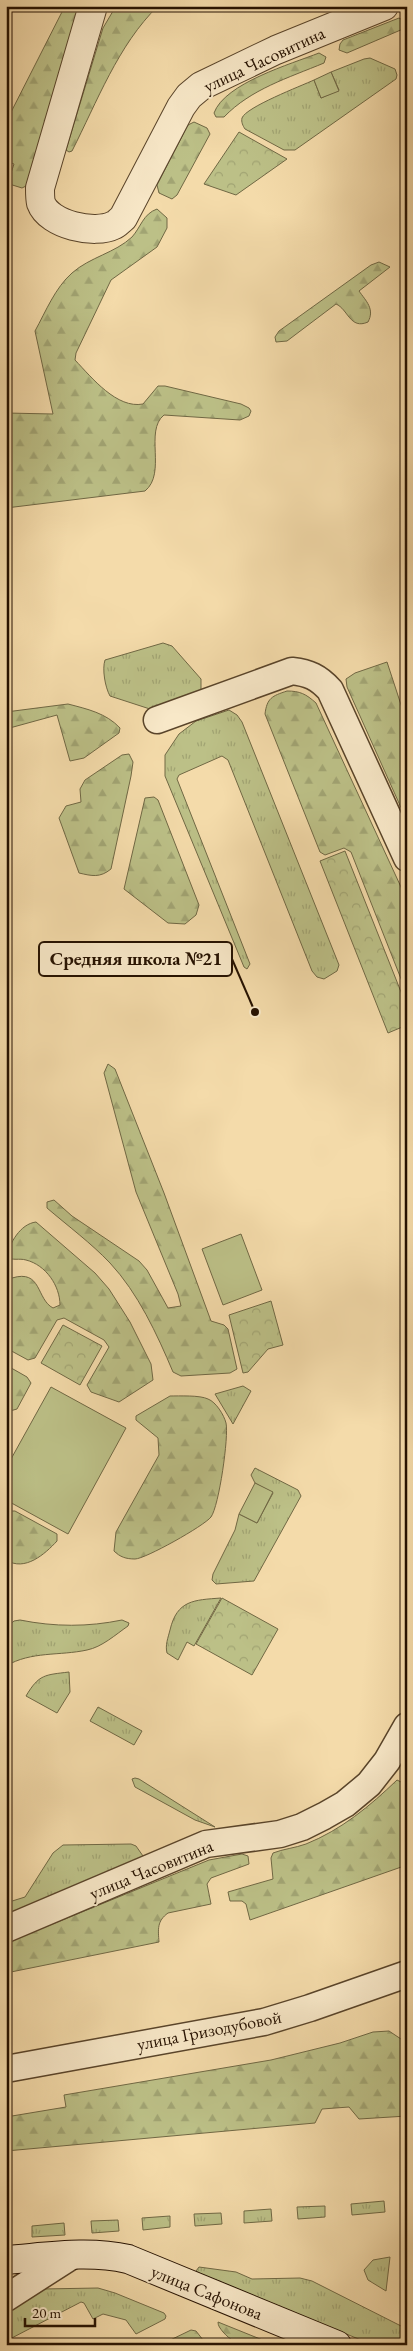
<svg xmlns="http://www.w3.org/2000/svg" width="413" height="2351" font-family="'EB Garamond',serif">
  <defs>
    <pattern id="grass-tufts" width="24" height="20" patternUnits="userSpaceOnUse" patternTransform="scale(1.25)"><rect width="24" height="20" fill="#bcc087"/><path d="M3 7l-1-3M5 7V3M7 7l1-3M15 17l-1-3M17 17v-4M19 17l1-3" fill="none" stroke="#a1a473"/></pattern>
    <pattern id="forest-firs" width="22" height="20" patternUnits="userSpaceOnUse" patternTransform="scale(1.25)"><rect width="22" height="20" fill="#bcc087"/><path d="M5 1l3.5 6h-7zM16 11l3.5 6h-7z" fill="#a1a473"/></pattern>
    <pattern id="park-crowns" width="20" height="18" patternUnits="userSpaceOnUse" patternTransform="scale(1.25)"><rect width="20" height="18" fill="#bcc087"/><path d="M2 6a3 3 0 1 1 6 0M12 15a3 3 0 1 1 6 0" fill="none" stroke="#a1a473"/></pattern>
  </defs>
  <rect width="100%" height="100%" fill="#f4dbaa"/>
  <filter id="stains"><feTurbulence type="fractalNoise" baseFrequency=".004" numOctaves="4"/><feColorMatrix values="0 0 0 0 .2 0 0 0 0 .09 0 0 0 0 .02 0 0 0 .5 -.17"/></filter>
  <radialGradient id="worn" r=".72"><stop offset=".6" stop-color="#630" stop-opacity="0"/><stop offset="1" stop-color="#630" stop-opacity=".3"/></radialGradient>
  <g fill="url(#grass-tufts)" stroke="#706844">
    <path d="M370,58L395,69L397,75L396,79L295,150H284L245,129C243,126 241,122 242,118C246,107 301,86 314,80L321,98L339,90L331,72L364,59Z"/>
    <path d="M163,643L172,646L201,679V689L195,696L153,710L110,696C105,687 102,669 105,660Z"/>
    <polygon points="229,710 237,715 242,722 339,965 337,971 324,979 317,977 312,971 228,760 222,756 179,775 177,779 250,964 247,969 244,967 165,776 165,755 179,734 196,721"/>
    <polygon points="243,1386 251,1391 233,1424 215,1394"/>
    <polygon points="255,1468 298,1490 301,1496 254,1581 216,1584 212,1580 213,1574 235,1530 239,1514 257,1523 273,1493 255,1483 251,1475"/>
    <path d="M221,1598L194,1646L187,1642L178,1660L167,1653C165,1645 168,1638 170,1630C177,1600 194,1600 221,1598Z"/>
    <path d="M20,1620C55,1627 88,1627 122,1620L129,1623L128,1626C115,1635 102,1647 87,1650C60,1656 31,1651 6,1666V1628L14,1621Z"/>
    <path d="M69,1672L70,1692L57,1713L26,1696C39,1674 45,1675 69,1672Z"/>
    <polygon points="98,1707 142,1731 134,1745 90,1721"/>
    <polygon points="135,1778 139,1779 215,1827 195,1820 135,1787 132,1779"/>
    <polygon points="131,1844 136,1846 143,1856 126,1868 6,1915 6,1900 9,1902 25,1897 53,1853 63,1845"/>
    <polygon points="384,2201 385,2212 352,2215 351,2204"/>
    <polygon points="325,2206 325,2217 298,2219 297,2207"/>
    <polygon points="271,2209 272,2221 244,2223 244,2211"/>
    <polygon points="221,2213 222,2224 195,2226 194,2214"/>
    <polygon points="170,2216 170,2227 143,2230 142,2218"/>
    <polygon points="118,2220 119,2231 92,2233 91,2221"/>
    <polygon points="64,2223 65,2235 32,2237 32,2226"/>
    <polygon points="390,2257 386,2291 368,2280 364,2270 373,2260"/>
    <polygon points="199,2267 236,2272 252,2279 300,2278 312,2281 407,2329 407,2345 373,2345 199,2273 196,2271"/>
    <polygon points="98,2288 115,2293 164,2313 166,2316 165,2319 136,2334 126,2320 103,2314 93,2319 84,2303 81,2302 6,2341 6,2308 42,2289"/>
  </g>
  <g fill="url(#forest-firs)" stroke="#706844">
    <polygon points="65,6 79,6 80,13 26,186 22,188 6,183 6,176 11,173 14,164 6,161 6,122"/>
    <path d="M116,6H158C118,45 97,102 72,151L69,152L66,150L103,28Z"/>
    <polygon points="399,18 406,22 403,29 347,53 339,50 340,44 343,40"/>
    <path d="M319,53L326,57L324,63C288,78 251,89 224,117H216L214,113C225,83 291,64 319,53Z"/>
    <polygon points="194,122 207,128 210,134 177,195 172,199 159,193 157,185 188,125"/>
    <path d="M157,209L167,218V228L157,247L111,280L76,353L75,360C92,378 117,409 143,404L158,386H165L241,404L249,408L251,411L249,416L240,420L164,415C144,431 167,473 145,491L6,508V413L53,414L35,331C46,311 55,288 72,273C90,257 115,253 132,237C141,227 143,214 157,209Z"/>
    <path d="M379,262L390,267L359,291C366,301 375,309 368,322C350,330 348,309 336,304L287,341L276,342L275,337L279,331L371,265Z"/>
    <polygon points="387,662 407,723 407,821 347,687 346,679 355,673"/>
    <path d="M287,691C300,691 306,694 316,703L407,900V994L351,852L344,848L325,855L320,852L265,714C267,698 272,696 287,691Z"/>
    <path d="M68,704C87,709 106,713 120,728L119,733L84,758L70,761L57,715L6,729V712Z"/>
    <path d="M129,754L133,762L131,776L111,869C100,878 92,876 79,873L59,818L66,806L81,802L80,789L85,780L122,755Z"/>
    <polygon points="154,797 158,800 199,905 196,915 185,924 168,923 124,889 145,798"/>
    <path d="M108,1064L115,1069L164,1193L211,1321L224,1325L228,1329L237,1369L230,1373L181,1376L173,1372C157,1334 138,1293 110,1263C91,1243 68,1226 47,1208V1202L54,1200L72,1216L139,1261L147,1270L168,1308L181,1306L178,1294L136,1192L104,1073Z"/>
    <path d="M36,1222L95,1273L109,1289L130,1322L151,1364L153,1380L119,1402L91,1392L87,1385L109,1347L104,1340L64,1318L57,1320L35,1358L28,1360L6,1348V1287L12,1278C42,1269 36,1299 53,1308L60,1305C60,1286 46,1265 26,1260C19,1258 13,1261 6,1257C10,1243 20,1224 36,1222Z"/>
    <polygon points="6,1365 27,1377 31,1383 17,1409 10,1411 6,1409"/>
    <path d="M170,1396C179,1396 200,1395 208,1399C216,1402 224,1415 226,1423C229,1436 219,1506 211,1517C204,1526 145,1559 135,1559C126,1559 120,1557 114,1551L116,1532L159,1455L158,1438L136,1420V1416Z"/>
    <path d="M10,1511H15L57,1534V1541C45,1554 25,1572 6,1560V1514Z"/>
    <path d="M397,1780L407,1785V1865L250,1920L246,1904L242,1901H230L228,1892L273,1879L271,1858L273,1853C283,1849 295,1848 306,1844C341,1830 370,1806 397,1780Z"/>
    <path d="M242,1854L248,1856L249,1864L211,1878L207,1884L211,1904L168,1913C157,1921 158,1929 159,1942L6,1973V1943L209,1860Z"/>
    <polygon points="389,2031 401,2039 407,2046 407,2116 359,2119 349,2107 322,2109 315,2123 6,2151 6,2105 9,2104 12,2116 66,2107 64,2095 271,2060 340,2043 373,2032"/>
    <path d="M218,2322L275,2345C253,2345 238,2349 223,2332C220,2328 218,2326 218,2322Z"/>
    <polygon points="191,2330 196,2331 207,2345 160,2345"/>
  </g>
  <g fill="url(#park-crowns)" stroke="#706844">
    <polygon points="239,132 287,159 236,195 204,184"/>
    <polygon points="345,851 407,1007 407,1025 388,1033 320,861"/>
    <polygon points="271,1301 283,1345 268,1349 248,1372 243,1373 229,1315"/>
    <polygon points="63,1325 102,1346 80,1385 41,1363"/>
    <polygon points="222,1598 278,1629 252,1675 196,1644"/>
  </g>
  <g fill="#bcc087" stroke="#706844">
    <polygon points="331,72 339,91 321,98 314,80"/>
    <polygon points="241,1234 262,1290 223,1305 202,1249"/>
    <polygon points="51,1387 126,1428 68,1534 6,1500 6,1468"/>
    <polygon points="255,1483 273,1492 257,1523 239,1514"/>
  </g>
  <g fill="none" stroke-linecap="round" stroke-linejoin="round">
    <defs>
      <g id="minor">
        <path d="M157,720L292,671C309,673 318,677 330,690L407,858"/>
        <polyline points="6,1929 206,1844 280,1834 302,1827 324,1816 345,1804 369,1784 387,1761 407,1726"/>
        <polyline points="6,2069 264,2022 310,2008 407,1974"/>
        <polyline points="6,2298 73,2255"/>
      </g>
      <path id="tertiary" d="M93,6L40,188C40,193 40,199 41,203C49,225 95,235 114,225C117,224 120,220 123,218L181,107L189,96L201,86L276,50L384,6"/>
      <path id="secondary" d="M6,2260C47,2257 88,2250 128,2259L337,2345"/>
    </defs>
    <use href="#minor" stroke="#59442a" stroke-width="29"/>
    <use href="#tertiary" stroke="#59442a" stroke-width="30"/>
    <use href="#secondary" stroke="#251100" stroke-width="30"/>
    <use href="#minor" stroke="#f8e8c8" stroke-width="26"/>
    <use href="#tertiary" stroke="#f8e8c8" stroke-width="28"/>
    <use href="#secondary" stroke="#f8e8c8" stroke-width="28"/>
  </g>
  <g text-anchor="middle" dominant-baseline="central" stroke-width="4" stroke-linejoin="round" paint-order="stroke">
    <g font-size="18" fill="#251100" stroke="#f8e8c8">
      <text transform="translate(264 59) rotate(-25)">улица Часовитина</text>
      <text transform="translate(151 1869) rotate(-22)">улица Часовитина</text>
      <text transform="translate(209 2030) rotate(-11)">улица Гризодубовой</text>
      <text transform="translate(207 2292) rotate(22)">улица Сафонова</text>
    </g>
  </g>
  <path fill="none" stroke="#251100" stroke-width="2" d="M255 1012L232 959"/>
  <circle fill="#251100" stroke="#f8e8c8" stroke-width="2" cx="255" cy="1012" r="5"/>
  <rect fill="#f8e8c8" stroke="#251100" stroke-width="2" x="39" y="942" width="193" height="34" rx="5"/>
  <g font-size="19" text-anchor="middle" font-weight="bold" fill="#251100">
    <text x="136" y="965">Средняя школа №21</text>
  </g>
  <rect width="413" height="2351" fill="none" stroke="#f4dbaa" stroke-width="25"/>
  <rect x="8" y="8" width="398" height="2336" fill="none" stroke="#251100" stroke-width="2.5"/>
  <rect x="12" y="12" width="388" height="2326" fill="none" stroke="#251100"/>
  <path d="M25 2318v8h70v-8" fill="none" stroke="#251100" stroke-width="2.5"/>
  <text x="32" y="2318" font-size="15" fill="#251100" stroke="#f8e8c8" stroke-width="4" paint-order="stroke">20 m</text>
  <rect width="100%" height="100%" filter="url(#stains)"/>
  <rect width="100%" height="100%" fill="url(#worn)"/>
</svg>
